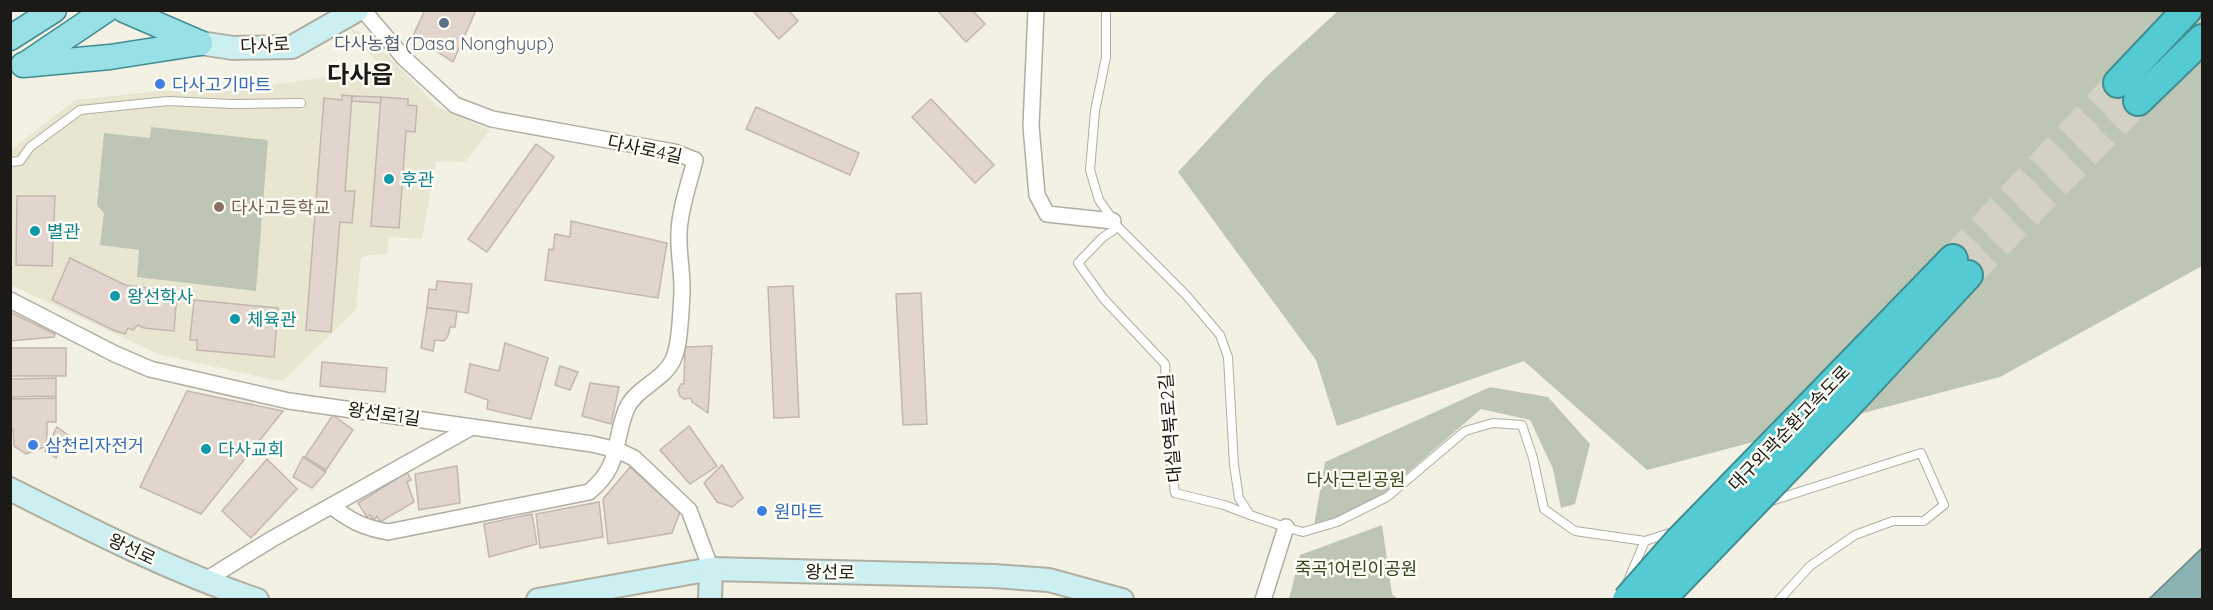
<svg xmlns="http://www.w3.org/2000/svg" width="2213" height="610" font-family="Quicksand,'Noto Sans KR',sans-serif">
  <rect width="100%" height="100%" fill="#f3f1e3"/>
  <polygon fill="#e8e5d0" points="349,28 366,34 438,107 490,130 465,162 436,161 422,239 389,237 387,254 371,255 361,258 356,309 284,380 275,380 158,354 11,285 11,150 75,100 160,91 232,91 326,77 341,83 381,67"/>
  <g fill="#bdc6b5">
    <polygon points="1338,11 2202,11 2202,266 2000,377 1647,470 1524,361 1337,426 1316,360 1178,172 1267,76"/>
    <polygon points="151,127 268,140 256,291 137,277 139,250 100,245 104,213 97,205 104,133 150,138"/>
    <polygon points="1490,387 1548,397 1590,444 1575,504 1561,508 1553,469 1530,420 1481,409 1374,502 1314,526 1325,462"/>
    <polygon points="1382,525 1392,594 1398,599 1289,599 1300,555"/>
  </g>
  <polygon fill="#8bb2b3" stroke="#698484" stroke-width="1.5" points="2202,548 2202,599 2149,599"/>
  <g fill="#e2d5ce" stroke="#c3b6af" stroke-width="1.5">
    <polygon points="425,10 476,10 453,62 413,36"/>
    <polygon points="752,10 788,10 798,21 779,39"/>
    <polygon points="937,10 972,10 985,24 966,42"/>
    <polygon points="342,95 352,96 345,191 355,191 352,223 340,222 331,332 306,330 324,98 342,100"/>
    <polygon points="352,96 381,97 381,103 352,101"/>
    <polygon points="381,97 408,99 408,105 417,106 415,132 406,131 399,228 371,226"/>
    <polygon points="931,99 994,165 975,183 912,117"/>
    <polygon points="756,107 859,153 850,175 746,129"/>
    <polygon points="536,144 554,157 487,252 468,239"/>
    <polygon points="17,196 55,196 52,266 16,265"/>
    <polygon points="571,221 667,243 658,298 545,280 549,249 553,250 555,234 570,237"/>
    <polygon points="70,258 125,285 177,292 174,331 144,328 138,325 133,330 128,328 125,334 113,330 52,300"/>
    <polygon points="437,281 472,284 468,313 427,308 429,289 436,290"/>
    <polygon points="793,286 799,417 774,418 768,287"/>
    <polygon points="921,293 927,424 903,425 896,294"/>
    <polygon points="194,300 278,308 274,357 197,350 197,340 190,340"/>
    <polygon points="427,308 457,311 455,327 450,327 448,336 444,341 435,340 433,351 421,348"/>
    <polygon points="10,312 55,334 54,337 10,341"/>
    <polygon points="505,343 548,358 531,419 487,409 488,400 465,392 470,364 499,371"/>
    <polygon points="712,346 708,413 692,402 691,398 684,399 680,396 678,390 681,384 684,384 685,347"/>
    <rect x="10" y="348" width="56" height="28"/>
    <polygon points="322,362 387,368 385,392 320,386"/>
    <polygon points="560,366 578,372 570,390 555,385"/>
    <polygon points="56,378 56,396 10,397 10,379"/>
    <polygon points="590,383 619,387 611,424 582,416"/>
    <polygon points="187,391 283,411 201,514 140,487"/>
    <polygon points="56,398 56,422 47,422 47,446 26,454 14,446 13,429 10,429 10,399"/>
    <polygon points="333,415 353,430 326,470 305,457"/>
    <polygon points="689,426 717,466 690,484 660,450"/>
    <polygon points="57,427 68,435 56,458 45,451"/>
    <polygon points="303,457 326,472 312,488 293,477"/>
    <polygon points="267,459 297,489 251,538 222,511"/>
    <polygon points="722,465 743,498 732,507 717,502 704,483"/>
    <polygon points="457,466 460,503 419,510 415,474"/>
    <polygon points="630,467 680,512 672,533 608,544 603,499"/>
    <polygon points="407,472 411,480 407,482 414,502 380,522 377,516 374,520 370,515 367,517 358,503"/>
    <polygon points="599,502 603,537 540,548 536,514"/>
    <polygon points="532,514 537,544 489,557 484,524"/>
  </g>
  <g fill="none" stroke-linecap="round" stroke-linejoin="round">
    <g stroke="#d3d1c4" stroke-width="28" stroke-dasharray="28 14" stroke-linecap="butt">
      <polyline points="1953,259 2118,83"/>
      <polyline points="1968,275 2138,101"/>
    </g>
    <defs>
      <g id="lane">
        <polyline points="1106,10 1106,57 1095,111 1090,170 1099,200 1118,227 1186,295 1220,335 1228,357 1234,465 1239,498 1250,515 1288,528 1303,532 1337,522 1387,497 1465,431 1493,423 1522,425 1533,458 1544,509 1575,531 1645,541"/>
        <polyline points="10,162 20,161 30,147 80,110 168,101 232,104 301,103"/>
        <polyline points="1118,227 1102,238 1078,263 1103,298 1165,364 1170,454 1175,493 1224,505 1250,515"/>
        <polyline points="1768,502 1921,453 1944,505 1924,521 1893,521 1855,535 1810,566 1779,600"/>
        <polyline points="1627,583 1645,541 1673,532"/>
      </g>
      <g id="street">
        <polyline points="1036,10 1031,126 1037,195 1047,214 1113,221"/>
        <polyline points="10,300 115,354 150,369 289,401 592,444 617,450 634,458 689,510 711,569"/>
        <path d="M331,506C351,521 362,527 388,532L589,492C621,466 613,444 626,410C635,388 663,381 673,360C678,349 679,337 680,324C681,312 682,300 682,288C682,269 678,251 679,232C680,208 689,184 695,160L674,152L492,119L455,105L404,58L363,10"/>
        <polyline points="204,581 272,539 472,427"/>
        <polyline points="1263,600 1286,527"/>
      </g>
      <g id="secondary">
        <polyline points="200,43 233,48 292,47 357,10"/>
        <path d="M10,489C91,530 171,571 257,600"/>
        <polyline points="538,600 711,569 994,576 1049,580 1122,600"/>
        <polyline points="710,600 711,569"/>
      </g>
      <g id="primary">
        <polyline points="124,10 200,43"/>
        <polyline points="10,38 54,10"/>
        <polyline points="26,64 106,10"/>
        <polyline points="23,65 110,57 200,43"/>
      </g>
      <g id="highway">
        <polyline points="2118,83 2187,10"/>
        <polyline points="2138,101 2202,39"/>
        <polyline points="1823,393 1953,259"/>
        <polyline points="1843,410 1968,275"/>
      </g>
    </defs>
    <use href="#lane" stroke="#b0aea1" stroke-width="10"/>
    <use href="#street" stroke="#b0aea1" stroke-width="18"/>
    <use href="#secondary" stroke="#b0aea1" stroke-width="26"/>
    <use href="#primary" stroke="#408d91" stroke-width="27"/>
    <use href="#highway" stroke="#408d91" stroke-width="32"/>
    <use href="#lane" stroke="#fff" stroke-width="8"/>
    <use href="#street" stroke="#fff" stroke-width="15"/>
    <use href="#secondary" stroke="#cceff2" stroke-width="22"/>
    <use href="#primary" stroke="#98e0e5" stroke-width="24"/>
    <use href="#highway" stroke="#54cbd3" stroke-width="28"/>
    <defs>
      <g id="highway-bridge">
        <polyline points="1627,600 1678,542 1823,393"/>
        <polyline points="1660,600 1843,410"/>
      </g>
    </defs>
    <use href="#highway-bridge" stroke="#408d91" stroke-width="32" stroke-linecap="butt"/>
    <use href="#highway-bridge" stroke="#54cbd3" stroke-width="28"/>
  </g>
  <circle fill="#5c6f8a" stroke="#fffef6" stroke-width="2" cx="444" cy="23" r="6"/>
  <g fill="#3f7fe0" stroke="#fffef6" stroke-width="2">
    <circle cx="160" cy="84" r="6"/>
    <circle cx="33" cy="445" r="6"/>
    <circle cx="762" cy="511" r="6"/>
  </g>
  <g fill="#0f9aa8" stroke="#fffef6" stroke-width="2">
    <circle cx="389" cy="179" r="6"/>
    <circle cx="35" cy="231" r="6"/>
    <circle cx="115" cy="296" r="6"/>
    <circle cx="235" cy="319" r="6"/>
    <circle cx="206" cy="449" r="6"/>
  </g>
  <circle fill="#8d6e63" stroke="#fffef6" stroke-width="2" cx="219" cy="207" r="6"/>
  <g text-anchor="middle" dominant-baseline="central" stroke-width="5" stroke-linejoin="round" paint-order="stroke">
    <g font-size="18" fill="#4e5e75" stroke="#fffef6">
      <text x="444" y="43">다사농협 (Dasa Nonghyup)</text>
    </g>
    <g font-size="18" fill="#1b1a16" stroke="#fffef6">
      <text transform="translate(265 45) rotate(-3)">다사로</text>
      <text transform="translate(645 149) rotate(12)">다사로4길</text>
      <text transform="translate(384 414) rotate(8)">왕선로1길</text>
      <text transform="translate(1170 428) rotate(-95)">대실역북로2길</text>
      <text transform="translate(1789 428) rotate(-46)">대구외곽순환고속도로</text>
      <text transform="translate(132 549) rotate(25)">왕선로</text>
      <text transform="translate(830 572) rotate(1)">왕선로</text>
    </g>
    <g font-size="18" fill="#366cbe" stroke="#fffef6" text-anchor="start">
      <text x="172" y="84">다사고기마트</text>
      <text x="45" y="445">삼천리자전거</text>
      <text x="774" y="511">원마트</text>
    </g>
    <g font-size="18" fill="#0d838f" stroke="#fffef6" text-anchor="start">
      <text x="401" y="179">후관</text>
      <text x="47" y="231">별관</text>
      <text x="127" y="296">왕선학사</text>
      <text x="247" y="319">체육관</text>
      <text x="218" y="449">다사교회</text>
    </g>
    <g font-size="18" fill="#785e54" stroke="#fffef6" text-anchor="start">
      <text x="231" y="207">다사고등학교</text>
    </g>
    <g font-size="18" fill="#34481c" stroke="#fffef6">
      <text x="1356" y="479">다사근린공원</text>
      <text x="1356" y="568">죽곡1어린이공원</text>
    </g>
    <g font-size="24" font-weight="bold" fill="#1b1a16" stroke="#fffef6">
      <text x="360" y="74">다사읍</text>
    </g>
  </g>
  <rect width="2213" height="610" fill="none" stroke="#1b1a16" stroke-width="24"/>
</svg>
